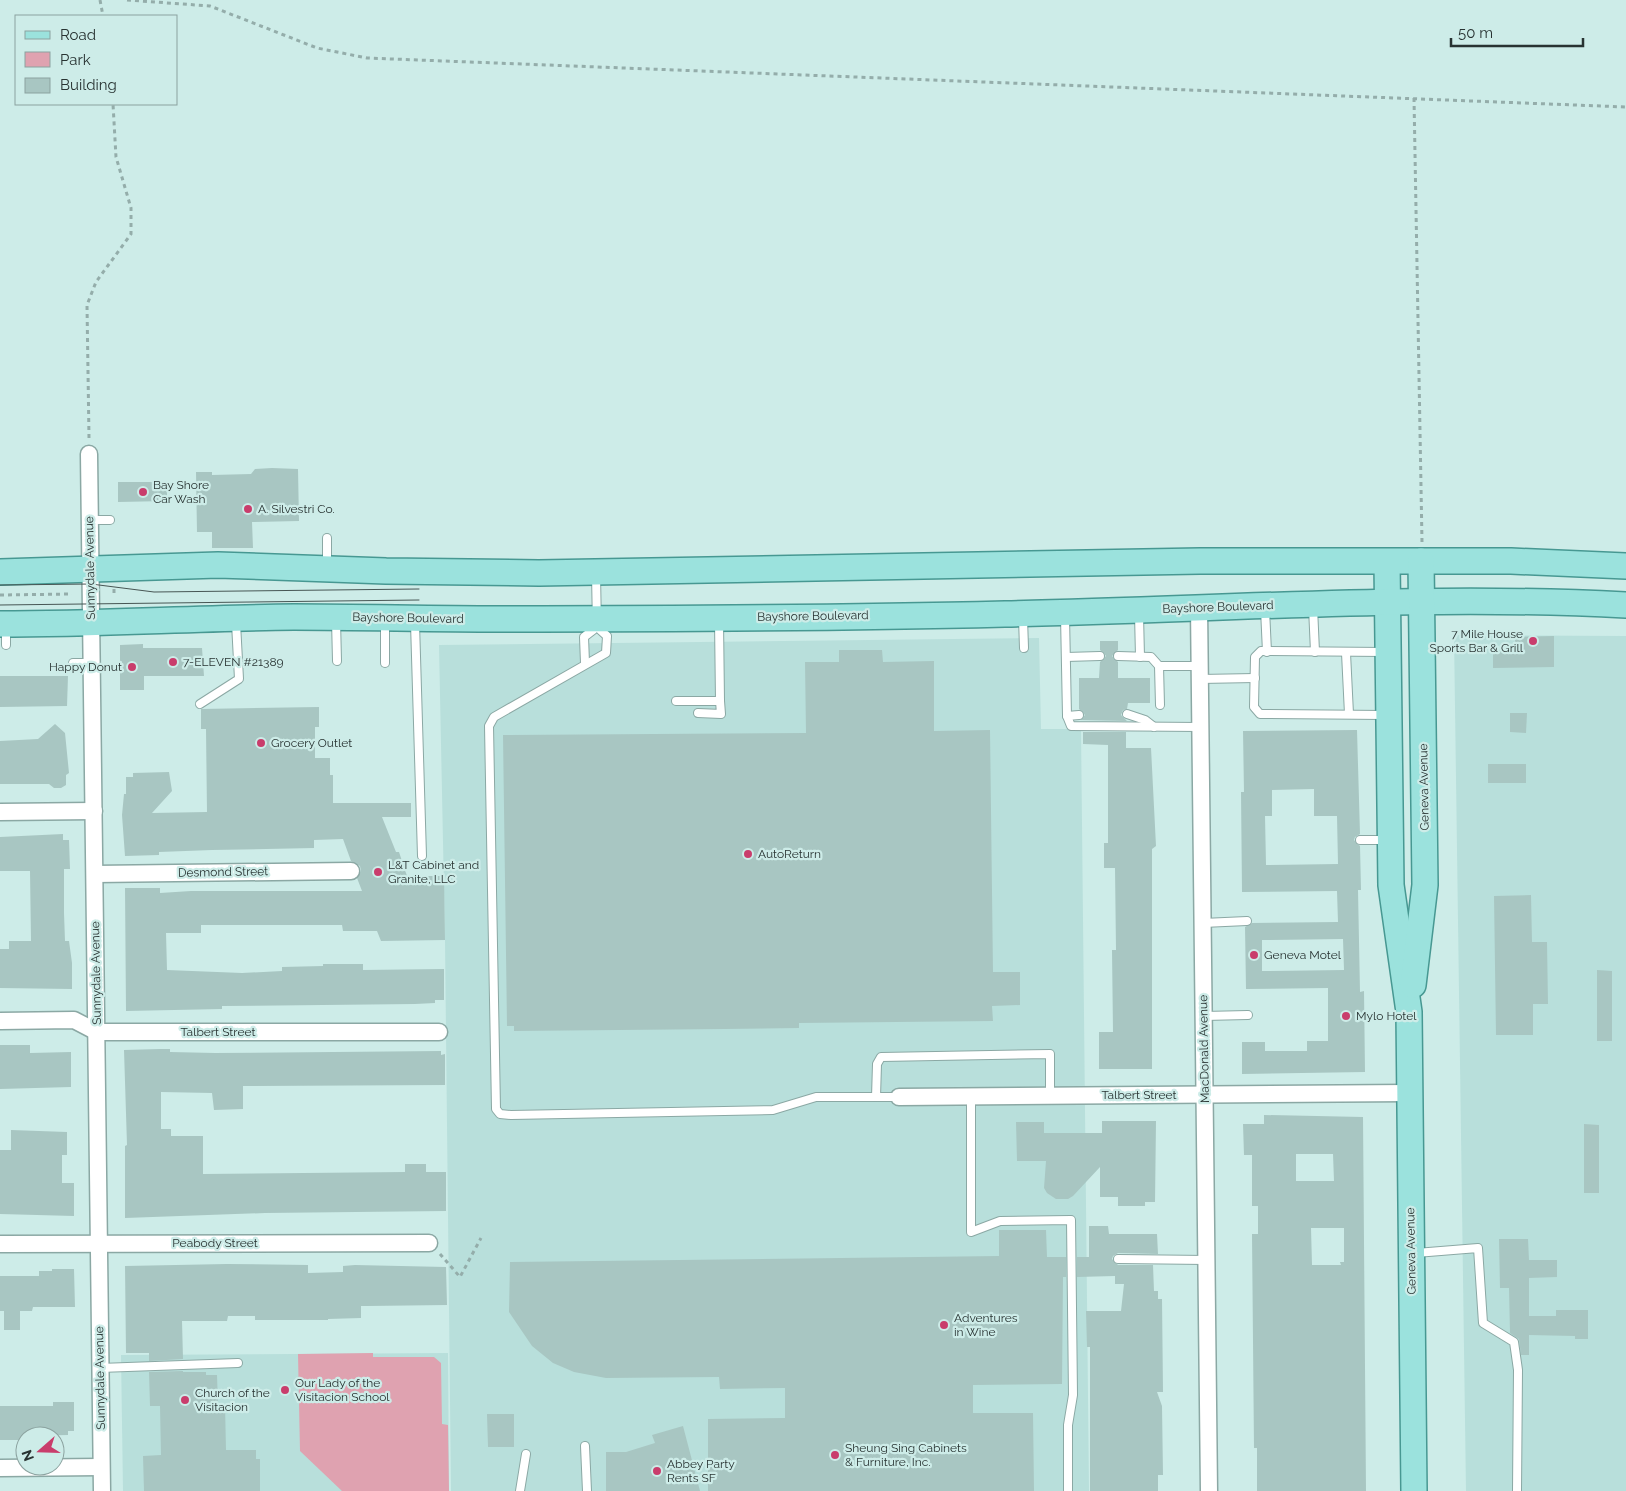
<svg xmlns="http://www.w3.org/2000/svg" width="1626" height="1491" font-family="Raleway,sans-serif">
  <rect width="100%" height="100%" fill="#cdece8"/>
  <g fill="#b8dfdb">
    <polygon points="1454,635 1626,636 1626,1491 1466,1491"/>
    <polygon points="1039,638 1041,729 1081,729 1089,1491 451,1491 445,940 439,645"/>
    <polygon points="448,1353 449,1491 123,1491 121,1355"/>
  </g>
  <polygon fill="#dfa2b0" points="373,1353 373,1357 434,1357 441,1363 442,1424 448,1425 449,1491 342,1491 300,1451 298,1354"/>
  <g fill="#a8c6c2" fill-rule="evenodd">
    <polygon points="272,468 298,469 299,521 252,522 253,548 212,548 212,532 197,532 196,472 212,472 212,475 251,474 255,469"/>
    <polygon points="118,482 167,482 167,501 118,502"/>
    <polygon points="1554,636 1554,667 1493,668 1493,651 1515,650 1515,637"/>
    <polygon points="1100,641 1118,641 1118,650 1112,656 1118,662 1118,678 1150,678 1150,703 1128,703 1127,709 1123,710 1121,715 1127,721 1080,720 1085,715 1079,709 1079,678 1099,678 1100,662 1106,656 1104,653 1100,650"/>
    <polygon points="143,644 143,648 202,648 204,676 144,676 144,690 120,690 120,645"/>
    <polygon points="839,650 882,650 883,662 934,661 934,731 990,730 993,972 1020,972 1020,1005 992,1006 993,1021 799,1023 799,1028 724,1029 514,1031 514,1026 507,1026 503,735 806,733 805,662 839,662"/>
    <polygon points="0,676 68,676 67,706 0,707"/>
    <polygon points="319,707 319,727 315,727 315,758 330,758 330,775 333,775 333,803 411,803 411,817 382,817 396,852 399,852 407,876 444,876 445,940 381,941 377,931 343,931 342,925 201,925 201,933 166,933 167,970 242,973 282,971 282,967 323,966 323,964 363,964 363,970 444,969 444,1000 435,1000 435,1003 415,1004 222,1006 222,1009 126,1011 125,888 160,888 160,893 191,891 362,891 357,878 361,871 360,866 351,861 343,839 314,840 314,848 212,850 159,852 159,855 125,856 122,815 124,794 126,794 126,777 133,777 133,773 169,772 172,791 152,813 207,812 206,729 201,729 201,709"/>
    <polygon points="1510,713 1527,713 1526,733 1510,732"/>
    <polygon points="55,724 65,733 69,773 66,775 66,785 61,788 54,788 49,784 0,784 0,741 38,739"/>
    <path d="M1357,730L1360,834L1355,837L1354,840L1360,846L1361,890H1358L1360,992L1364,991L1365,1072L1242,1074V1042H1265V1051H1307V1041H1328V988L1246,989L1245,927L1252,923L1338,922L1337,891L1242,892L1241,792H1244L1243,731ZM1314,789V816H1337L1338,864L1266,865L1265,816H1272V790ZM1343,939L1344,970L1262,971V940Z"/>
    <polygon points="1083,732 1126,732 1126,748 1151,748 1156,846 1152,849 1152,1069 1099,1069 1099,1032 1113,1032 1112,950 1116,950 1115,868 1104,868 1104,843 1108,843 1108,745 1083,744"/>
    <rect x="1488" y="764" width="38" height="19"/>
    <polygon points="63,834 63,840 69,840 70,869 64,869 64,913 65,941 69,941 72,963 72,989 0,988 0,949 9,949 9,941 31,941 30,871 0,871 0,837"/>
    <polygon points="1531,895 1532,942 1547,942 1548,1004 1533,1004 1533,1035 1496,1035 1494,896"/>
    <polygon points="1597,970 1612,971 1612,1041 1597,1041"/>
    <polygon points="0,1045 30,1045 30,1053 71,1052 71,1087 0,1089"/>
    <polygon points="160,1049 170,1049 170,1052 215,1053 441,1051 441,1055 445,1054 445,1085 243,1086 243,1109 214,1110 212,1093 161,1092 161,1129 171,1129 171,1136 203,1136 203,1174 405,1172 405,1164 426,1164 426,1172 446,1172 446,1211 265,1213 125,1218 125,1146 127,1145 124,1050"/>
    <path d="M1264,1115L1363,1117L1366,1491H1257V1448H1254L1252,1234H1258V1206H1252V1155H1244L1243,1124H1264ZM1296,1154H1333L1334,1181H1296ZM1311,1228H1344V1262H1340L1341,1265H1312Z"/>
    <polygon points="1102,1121 1156,1121 1155,1202 1145,1202 1145,1206 1118,1206 1118,1197 1100,1197 1100,1167 1073,1196 1068,1199 1056,1199 1047,1193 1044,1188 1046,1161 1017,1161 1016,1122 1044,1122 1044,1133 1102,1133"/>
    <polygon points="1584,1124 1599,1125 1599,1193 1584,1193"/>
    <polygon points="11,1130 67,1132 67,1155 62,1155 62,1183 74,1183 74,1216 0,1214 0,1150 11,1150"/>
    <polygon points="1089,1226 1108,1226 1109,1234 1157,1234 1158,1254 1118,1253 1113,1256 1112,1259 1118,1265 1153,1265 1154,1291 1158,1291 1158,1299 1162,1299 1163,1392 1157,1392 1162,1406 1163,1475 1158,1475 1158,1491 1090,1491 1090,1347 1087,1347 1086,1311 1121,1311 1124,1284 1115,1284 1115,1276 1077,1277 1077,1257 1089,1257"/>
    <polygon points="999,1230 1046,1230 1047,1257 1066,1257 1066,1277 1063,1277 1062,1384 973,1385 973,1413 1033,1413 1034,1491 708,1491 708,1419 785,1418 785,1388 720,1389 719,1377 606,1378 574,1372 553,1363 532,1346 509,1312 510,1262 999,1256"/>
    <polygon points="1499,1239 1528,1239 1529,1260 1557,1260 1557,1277 1529,1278 1529,1316 1556,1316 1556,1310 1588,1310 1588,1339 1575,1339 1575,1336 1529,1335 1529,1355 1521,1355 1519,1339 1510,1333 1509,1288 1500,1288"/>
    <polygon points="227,1264 308,1265 308,1273 343,1272 343,1266 355,1265 446,1267 447,1305 367,1306 361,1306 361,1318 328,1319 328,1320 255,1320 255,1316 228,1316 227,1321 182,1321 183,1359 149,1361 149,1353 126,1353 125,1266"/>
    <polygon points="52,1269 74,1269 75,1307 33,1307 32,1311 20,1311 20,1330 4,1330 4,1311 0,1311 0,1276 39,1276 39,1271 52,1271"/>
    <polygon points="183,1371 183,1372 206,1372 206,1375 217,1375 218,1405 225,1405 226,1450 256,1450 256,1459 260,1459 260,1491 144,1491 143,1456 161,1455 160,1406 150,1406 149,1372"/>
    <polygon points="53,1402 74,1402 74,1431 68,1431 68,1435 25,1436 25,1440 0,1440 0,1406 53,1406"/>
    <polygon points="487,1414 514,1414 514,1447 488,1447"/>
    <polygon points="683,1426 700,1491 606,1491 606,1452 626,1452 655,1443 652,1435"/>
  </g>
  <g fill="none" stroke-linecap="round" stroke-linejoin="round">
    <defs>
      <g id="lane">
        <polyline points="90,520 110,520"/>
        <polyline points="327,566 327,538"/>
        <polyline points="596,574 597,627 607,636 606,653 494,717 489,726 496,1109 500,1114 511,1115 773,1110 816,1097 899,1097"/>
        <polyline points="1313,607 1315,652"/>
        <polyline points="1265,609 1267,652"/>
        <polyline points="1139,614 1140,657"/>
        <polyline points="1065,616 1067,716 1071,726 1201,727"/>
        <polyline points="1023,618 1024,648"/>
        <polyline points="336,620 337,661"/>
        <polyline points="415,623 422,856"/>
        <polyline points="6,628 6,645"/>
        <polyline points="1385,652 1261,651 1255,657 1254,707 1260,714 1385,715"/>
        <polyline points="1346,653 1349,714"/>
        <polyline points="1118,656 1151,657 1159,666 1160,705"/>
        <polyline points="1066,657 1100,656"/>
        <polyline points="73,663 91,663"/>
        <polyline points="385,663 385,620"/>
        <polyline points="585,663 584,637 597,627"/>
        <polyline points="1159,666 1200,666"/>
        <polyline points="1200,679 1255,678"/>
        <polyline points="676,701 720,701 719,621"/>
        <polyline points="200,704 239,679 236,623"/>
        <polyline points="698,713 721,714 720,701"/>
        <polyline points="1127,714 1145,720 1154,727"/>
        <polyline points="1067,716 1079,715"/>
        <polyline points="1360,840 1386,840"/>
        <polyline points="1203,923 1247,921"/>
        <polyline points="1204,1016 1248,1015"/>
        <polyline points="971,1096 971,1232 1000,1221 1071,1220 1073,1395 1068,1425 1068,1491"/>
        <polyline points="876,1097 877,1064 881,1057 1050,1054 1050,1096"/>
        <polyline points="1416,1253 1478,1248 1483,1323 1514,1342 1518,1370 1517,1491"/>
        <polyline points="1118,1259 1207,1260"/>
        <polyline points="100,1368 238,1363"/>
        <polyline points="585,1446 587,1491"/>
        <polyline points="520,1491 526,1454"/>
      </g>
      <g id="street">
        <polyline points="89,454 102,1491"/>
        <polyline points="1199,607 1209,1491"/>
        <polyline points="0,812 94,811"/>
        <polyline points="95,874 351,871"/>
        <polyline points="0,1021 74,1020 97,1032 439,1032"/>
        <polyline points="899,1097 1409,1093"/>
        <polyline points="0,1244 429,1243"/>
        <polyline points="0,1468 101,1467"/>
      </g>
      <g id="primary">
        <polyline points="1387,562 1391,885 1409,1012 1414,1491"/>
        <polyline points="0,572 218,565 386,571 539,573 1200,561 1511,561 1626,566"/>
        <path d="M0,624C98,624 196,618 294,617C362,617 430,619 498,619C667,619 836,618 1005,614C1212,610 1419,594 1626,605"/>
        <polyline points="1413,985 1425,885 1421,561"/>
      </g>
    </defs>
    <use href="#lane" stroke="#8ba8a4" stroke-width="10"/>
    <use href="#street" stroke="#8ba8a4" stroke-width="19"/>
    <use href="#primary" stroke="#479892" stroke-width="28"/>
    <g stroke="#94adaa" stroke-width="3" stroke-dasharray="4 4" stroke-linecap="butt">
      <polyline points="100,0 103,16"/>
      <polyline points="127,0 210,6 317,48 367,58 1626,107"/>
      <polyline points="1414,98 1422,542"/>
      <polyline points="89,438 87,305 96,282 131,234 131,208 116,157 113,104"/>
      <polyline points="114,589 114,596"/>
      <polyline points="0,595 72,594"/>
      <polyline points="440,1254 460,1277 481,1238"/>
    </g>
    <use href="#lane" stroke="#fff" stroke-width="8"/>
    <use href="#street" stroke="#fff" stroke-width="16"/>
    <use href="#primary" stroke="#9be2dd" stroke-width="25"/>
    <g stroke="#475654" stroke-width="1">
      <polyline points="0,585 91,584 154,592 419,589"/>
      <polyline points="0,605 419,600"/>
    </g>
  </g>
  <g fill="#c93d6c" stroke="#cdece8" stroke-width="2">
    <circle cx="143" cy="492" r="5"/>
    <circle cx="248" cy="509" r="5"/>
    <circle cx="1533" cy="641" r="5"/>
    <circle cx="173" cy="662" r="5"/>
    <circle cx="132" cy="667" r="5"/>
    <circle cx="261" cy="743" r="5"/>
    <circle cx="748" cy="854" r="5"/>
    <circle cx="378" cy="872" r="5"/>
    <circle cx="1254" cy="955" r="5"/>
    <circle cx="1346" cy="1016" r="5"/>
    <circle cx="944" cy="1325" r="5"/>
    <circle cx="285" cy="1390" r="5"/>
    <circle cx="185" cy="1400" r="5"/>
    <circle cx="835" cy="1455" r="5"/>
    <circle cx="657" cy="1471" r="5"/>
  </g>
  <g text-anchor="middle" dominant-baseline="central" stroke-width="4.5" stroke-linejoin="round" paint-order="stroke">
    <g font-size="12" fill="#283332" stroke="#cdece8" text-anchor="start">
      <text x="153" y="485">Bay Shore<tspan x="153" dy="14">Car Wash</tspan></text>
      <text x="258" y="509">A. Silvestri Co.</text>
      <text x="1523" y="634" text-anchor="end">7 Mile House<tspan x="1523" dy="14">Sports Bar &amp; Grill</tspan></text>
      <text x="183" y="662">7-ELEVEN #21389</text>
      <text x="122" y="667" text-anchor="end">Happy Donut</text>
      <text x="271" y="743">Grocery Outlet</text>
      <text x="758" y="854">AutoReturn</text>
      <text x="388" y="865">L&amp;T Cabinet and<tspan x="388" dy="14">Granite, LLC</tspan></text>
      <text x="1264" y="955">Geneva Motel</text>
      <text x="1356" y="1016">Mylo Hotel</text>
      <text x="954" y="1318">Adventures<tspan x="954" dy="14">in Wine</tspan></text>
      <text x="295" y="1383">Our Lady of the<tspan x="295" dy="14">Visitacion School</tspan></text>
      <text x="195" y="1393">Church of the<tspan x="195" dy="14">Visitacion</tspan></text>
      <text x="845" y="1448">Sheung Sing Cabinets<tspan x="845" dy="14">&amp; Furniture, Inc.</tspan></text>
      <text x="667" y="1464">Abbey Party<tspan x="667" dy="14">Rents SF</tspan></text>
    </g>
    <g font-size="12" fill="#283332" stroke="#cdece8">
      <text transform="translate(90 568) rotate(-91)">Sunnydale Avenue</text>
      <text transform="translate(1218 607) rotate(-2)">Bayshore Boulevard</text>
      <text transform="translate(813 616) rotate(-1)">Bayshore Boulevard</text>
      <text transform="translate(408 618) rotate(1)">Bayshore Boulevard</text>
      <text transform="translate(1424 787) rotate(-91)">Geneva Avenue</text>
      <text transform="translate(223 872) rotate(-1)">Desmond Street</text>
      <text transform="translate(96 973) rotate(-91)">Sunnydale Avenue</text>
      <text x="218" y="1032">Talbert Street</text>
      <text transform="translate(1204 1049) rotate(-91)">MacDonald Avenue</text>
      <text x="1139" y="1095">Talbert Street</text>
      <text x="215" y="1243">Peabody Street</text>
      <text transform="translate(1411 1251) rotate(-91)">Geneva Avenue</text>
      <text transform="translate(100 1378) rotate(-91)">Sunnydale Avenue</text>
    </g>
  </g>
  <rect x="15" y="15" width="162" height="90" fill="#cdece8" stroke="#8ba29f"/>
  <rect x="25" y="31" width="25" height="8" fill="#9be2dd" stroke="#8ba29f"/>
  <text x="60" y="40" font-size="15" fill="#283332">Road</text>
  <rect x="25" y="52" width="25" height="15" fill="#dfa2b0" stroke="#8ba29f"/>
  <text x="60" y="65" font-size="15" fill="#283332">Park</text>
  <rect x="25" y="78" width="25" height="15" fill="#a8c6c2" stroke="#8ba29f"/>
  <text x="60" y="90" font-size="15" fill="#283332">Building</text>
  <g transform="translate(40 1451) rotate(250)"><circle r="24" fill="#cdece8" stroke="#8ba29f"/>
  <path d="M0-4L9 19L0 12L-9 19Z" fill="#c93d6c"/>
  <text y="-8" font-size="14" font-weight="bold" text-anchor="middle" fill="#283332">N</text>
  </g>
  <path d="M1451 38v8h132v-8" fill="none" stroke="#283332" stroke-width="2.5"/>
  <text x="1458" y="38" font-size="15" fill="#283332" stroke="#cdece8" stroke-width="4" paint-order="stroke">50 m</text>
</svg>
